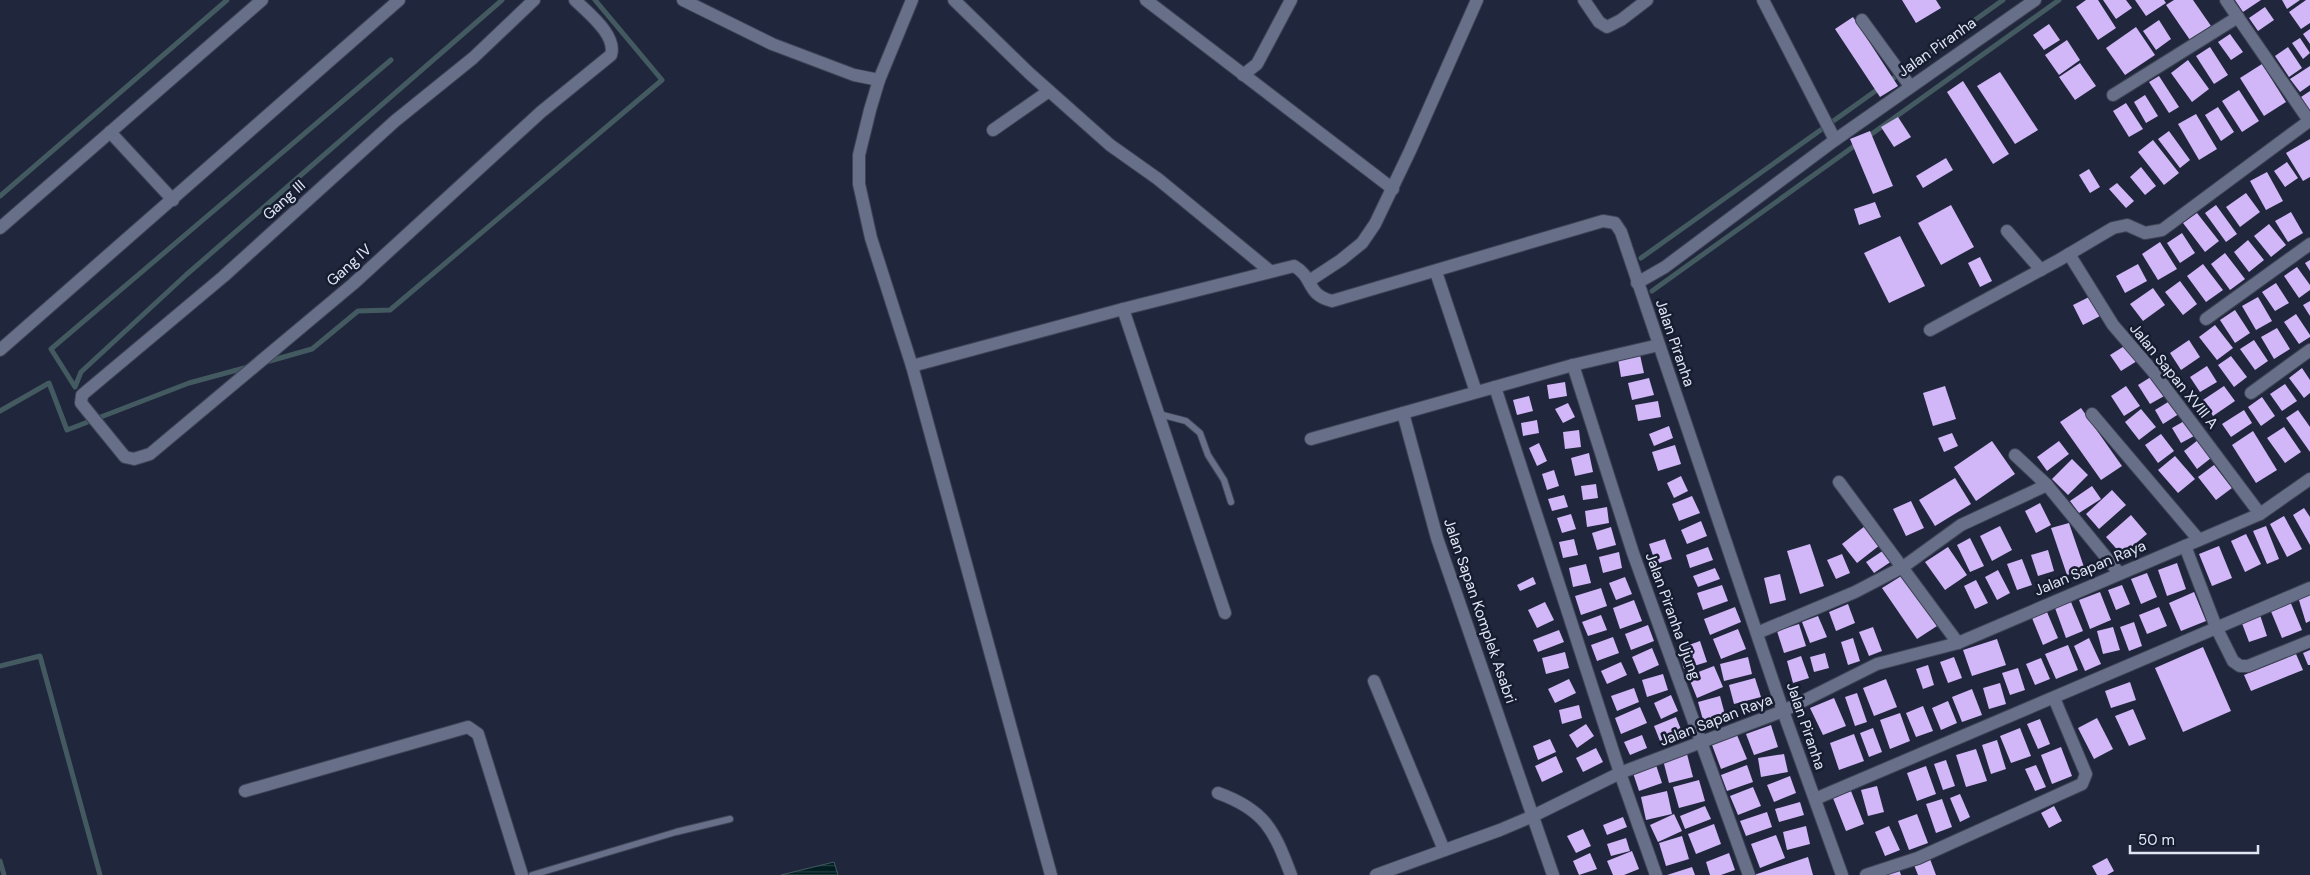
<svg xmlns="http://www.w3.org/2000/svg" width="2310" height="875" font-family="'DM Sans',sans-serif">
  <defs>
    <pattern id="water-rules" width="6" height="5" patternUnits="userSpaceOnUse" patternTransform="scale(1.25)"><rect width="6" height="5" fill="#001e21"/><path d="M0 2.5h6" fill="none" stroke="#253f42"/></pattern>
  </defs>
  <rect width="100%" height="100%" fill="#20263c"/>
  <polygon fill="url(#water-rules)" stroke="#445a61" points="834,862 838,875 781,875"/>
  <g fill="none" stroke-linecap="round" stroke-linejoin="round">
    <g stroke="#445a61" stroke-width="5">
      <polyline points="391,60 51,349 75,387 81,372 186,275 502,0"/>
      <polyline points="1888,82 2003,0"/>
      <polyline points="1866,138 2059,0"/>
      <polyline points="0,196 227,0"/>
      <polyline points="1641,258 1881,87"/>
      <polyline points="1652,291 1857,144"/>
      <polyline points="266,362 312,349 358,311 390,310 662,80 595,0"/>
      <polyline points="0,411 49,383 67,430 189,383 248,367"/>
      <polyline points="0,666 40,656 100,875"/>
      <polyline points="0,861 4,875"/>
    </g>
  </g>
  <g fill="#d2b7f8">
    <polygon points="1902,0 1936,0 1941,8 1916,23"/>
    <polygon points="2086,0 2098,0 2116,28 2098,40 2076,7"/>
    <polygon points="2103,0 2126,0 2132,8 2116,19"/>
    <polygon points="2135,0 2164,0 2166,3 2146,16"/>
    <polygon points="2174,0 2193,0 2211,26 2190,40 2166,5"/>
    <polygon points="2235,0 2261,0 2243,12"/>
    <polygon points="2282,0 2300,0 2287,9"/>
    <polygon points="2306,0 2310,0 2310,23 2301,29 2289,12"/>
    <polygon points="2265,7 2274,20 2258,31 2249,18"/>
    <polygon points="1853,17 1898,86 1880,97 1835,29"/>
    <polygon points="2159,20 2171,39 2156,50 2143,31"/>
    <polygon points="2049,24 2060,40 2044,50 2033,35"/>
    <polygon points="2136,27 2155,55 2125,75 2106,48"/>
    <polygon points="2310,29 2310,44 2303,34"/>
    <polygon points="2230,34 2243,52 2231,60 2218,42"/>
    <polygon points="2300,38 2310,53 2303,59 2292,43"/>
    <polygon points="2067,40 2080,60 2059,75 2045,55"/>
    <polygon points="2210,47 2228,75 2214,84 2196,56"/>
    <polygon points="2288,47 2302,68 2289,77 2275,56"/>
    <polygon points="2188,60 2209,89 2192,102 2171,73"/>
    <polygon points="2080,63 2096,86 2075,100 2059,77"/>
    <polygon points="2262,64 2286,102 2264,116 2240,78"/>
    <polygon points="2310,66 2310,85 2300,92 2290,79"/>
    <polygon points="2000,72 2038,130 2015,144 1977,86"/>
    <polygon points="2159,76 2179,107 2169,113 2149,82"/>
    <polygon points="1963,81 2009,154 1993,164 1947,92"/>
    <polygon points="2239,90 2259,121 2242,132 2222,101"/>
    <polygon points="2310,91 2310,111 2301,97"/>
    <polygon points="2145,95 2158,116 2146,123 2134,102"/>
    <polygon points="2126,103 2143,129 2129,137 2113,111"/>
    <polygon points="2218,107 2234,132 2221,141 2205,115"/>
    <polygon points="2196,114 2217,149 2199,160 2178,124"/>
    <polygon points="1898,117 1911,137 1894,147 1881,127"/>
    <polygon points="1870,131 1893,186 1873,194 1850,139"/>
    <polygon points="2169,131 2190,160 2180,168 2158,139"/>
    <polygon points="2310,139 2310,177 2303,181 2286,153"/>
    <polygon points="2153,140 2179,173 2164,185 2138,152"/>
    <polygon points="1946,158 1953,170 1923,188 1916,176"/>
    <polygon points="2287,162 2298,178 2285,187 2274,171"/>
    <polygon points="2141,167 2156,186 2145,195 2130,177"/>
    <polygon points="2089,169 2100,187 2090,193 2079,175"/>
    <polygon points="2267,172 2283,201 2266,210 2250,181"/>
    <polygon points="2117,183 2134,201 2126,208 2109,189"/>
    <polygon points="2246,193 2260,212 2240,227 2226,207"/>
    <polygon points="1875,202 1881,217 1859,225 1854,209"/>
    <polygon points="1951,205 1974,247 1941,265 1918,223"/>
    <polygon points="2216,205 2237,234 2226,242 2205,213"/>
    <polygon points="2291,212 2303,233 2288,242 2275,221"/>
    <polygon points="2197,213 2219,241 2205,252 2183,223"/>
    <polygon points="2269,224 2286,245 2271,257 2254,236"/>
    <polygon points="2182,233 2195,253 2180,263 2167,243"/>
    <polygon points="1900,236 1925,286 1889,303 1864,253"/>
    <polygon points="2248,240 2264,260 2249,272 2234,252"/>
    <polygon points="2160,242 2177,269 2158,280 2142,254"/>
    <polygon points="2225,253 2245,279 2230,290 2211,264"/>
    <polygon points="1980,257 1992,281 1980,287 1968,263"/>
    <polygon points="2310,260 2310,271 2305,263"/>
    <polygon points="2138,264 2147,281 2125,293 2116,276"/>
    <polygon points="2203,264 2223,290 2206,302 2187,276"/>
    <polygon points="2297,267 2310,285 2310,290 2299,298 2284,276"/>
    <polygon points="2180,281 2197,304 2183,315 2165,292"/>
    <polygon points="2276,283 2289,303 2275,311 2262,292"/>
    <polygon points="2153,288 2165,305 2143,321 2130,304"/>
    <polygon points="2091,296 2102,315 2083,325 2073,305"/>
    <polygon points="2258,297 2272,321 2256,330 2242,306"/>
    <polygon points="2310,301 2310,316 2303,305"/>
    <polygon points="2235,310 2250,333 2235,343 2220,320"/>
    <polygon points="2296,314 2310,335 2310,337 2299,344 2284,322"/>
    <polygon points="2215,325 2233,348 2217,360 2199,337"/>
    <polygon points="2277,328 2290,349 2274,359 2261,337"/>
    <polygon points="2189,340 2200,357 2181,370 2170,353"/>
    <polygon points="2254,340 2268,361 2255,370 2240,349"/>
    <polygon points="2126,345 2137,361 2121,371 2110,355"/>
    <polygon points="1640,355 1644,373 1621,377 1618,359"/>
    <polygon points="2231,356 2247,377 2234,387 2218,365"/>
    <polygon points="2207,366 2217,382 2200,392 2190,377"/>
    <polygon points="2302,368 2310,380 2310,393 2304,398 2289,378"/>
    <polygon points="2154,375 2166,395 2150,404 2138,385"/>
    <polygon points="1649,378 1654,395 1632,400 1628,383"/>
    <polygon points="1565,382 1567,396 1549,399 1547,385"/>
    <polygon points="2285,384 2297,401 2282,411 2270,394"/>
    <polygon points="1945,386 1956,419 1933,426 1923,393"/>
    <polygon points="2126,386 2140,406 2124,416 2111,396"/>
    <polygon points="2224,386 2235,401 2213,416 2203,400"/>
    <polygon points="1529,396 1533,411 1517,415 1513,400"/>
    <polygon points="2262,397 2275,416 2261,426 2248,407"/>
    <polygon points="2173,399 2182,412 2163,424 2155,410"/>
    <polygon points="1658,401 1661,417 1638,421 1635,405"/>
    <polygon points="1568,403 1575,417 1563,423 1555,409"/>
    <polygon points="2081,408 2122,466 2101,480 2060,422"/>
    <polygon points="2141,409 2156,427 2139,440 2125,422"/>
    <polygon points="2244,410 2252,423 2231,437 2222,424"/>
    <polygon points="2298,410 2310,427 2310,452 2286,418"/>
    <polygon points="1537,420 1539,433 1523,436 1521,423"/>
    <polygon points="2186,420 2196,435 2181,443 2172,428"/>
    <polygon points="1669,426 1673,438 1654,446 1649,434"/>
    <polygon points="2284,427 2301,452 2285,463 2267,438"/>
    <polygon points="1579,430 1581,447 1565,449 1563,432"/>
    <polygon points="2253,431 2277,470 2256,483 2232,445"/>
    <polygon points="1952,433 1958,446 1944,452 1938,438"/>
    <polygon points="2161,434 2174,451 2158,463 2145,445"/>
    <polygon points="2198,440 2211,458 2197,469 2184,451"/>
    <polygon points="1992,441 2015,474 1976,501 1954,467"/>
    <polygon points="2059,441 2069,454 2047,471 2037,457"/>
    <polygon points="1539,443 1547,461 1537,466 1529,448"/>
    <polygon points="1675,445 1681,464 1658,471 1652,452"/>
    <polygon points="1589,453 1593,472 1575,476 1571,458"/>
    <polygon points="2175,456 2195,479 2178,493 2158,470"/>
    <polygon points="2072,459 2088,475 2068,495 2052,479"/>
    <polygon points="2214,465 2232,488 2216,500 2198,477"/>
    <polygon points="1554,470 1559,486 1547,490 1542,474"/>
    <polygon points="1681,476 1688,491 1674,498 1667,483"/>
    <polygon points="1955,478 1971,504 1935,526 1919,500"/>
    <polygon points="1596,484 1598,498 1583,500 1581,486"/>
    <polygon points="2092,486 2101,499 2079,513 2070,501"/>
    <polygon points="2112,490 2126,505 2099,529 2086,514"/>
    <polygon points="1564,495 1568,507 1552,511 1548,499"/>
    <polygon points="1692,496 1700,513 1679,521 1672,504"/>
    <polygon points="1911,501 1924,528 1906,536 1893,509"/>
    <polygon points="2040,503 2051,525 2036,533 2025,511"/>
    <polygon points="1607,507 1609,523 1587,527 1585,511"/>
    <polygon points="2304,508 2310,517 2310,545 2293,515"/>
    <polygon points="1571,514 1576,529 1562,533 1557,518"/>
    <polygon points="2131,515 2147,534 2122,555 2106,537"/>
    <polygon points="2284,516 2302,549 2287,557 2270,524"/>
    <polygon points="1701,521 1707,536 1687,544 1681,530"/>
    <polygon points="2069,523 2085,570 2067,575 2051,528"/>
    <polygon points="1865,526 1880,545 1857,563 1842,544"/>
    <polygon points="2000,526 2012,550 1992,561 1980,536"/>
    <polygon points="2266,526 2279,559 2267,564 2253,531"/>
    <polygon points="1611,527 1616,545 1597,550 1592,533"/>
    <polygon points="2246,534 2261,564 2245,572 2231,541"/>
    <polygon points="1970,538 1984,566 1970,572 1957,545"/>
    <polygon points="1574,539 1578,555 1563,558 1559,542"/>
    <polygon points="1665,539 1672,559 1656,564 1649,544"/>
    <polygon points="1810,544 1824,586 1800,594 1787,551"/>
    <polygon points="2219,546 2232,578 2212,586 2199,554"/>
    <polygon points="1708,547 1713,560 1690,568 1686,555"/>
    <polygon points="1948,547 1967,575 1945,590 1925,562"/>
    <polygon points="1884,550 1892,561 1874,573 1866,562"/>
    <polygon points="2048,550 2054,571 2038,576 2031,555"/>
    <polygon points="1619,552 1622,568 1603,573 1599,557"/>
    <polygon points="1842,554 1850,573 1836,579 1827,560"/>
    <polygon points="2022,559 2032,585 2017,590 2007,564"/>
    <polygon points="2177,563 2186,589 2167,596 2158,570"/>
    <polygon points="1586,564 1591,583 1573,587 1569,568"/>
    <polygon points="1715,568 1720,579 1698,587 1693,576"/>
    <polygon points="1998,570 2010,593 1997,600 1985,577"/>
    <polygon points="2147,573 2157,597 2141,604 2131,579"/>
    <polygon points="1780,574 1786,600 1770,604 1764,578"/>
    <polygon points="1903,575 1937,626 1917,639 1882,588"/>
    <polygon points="1533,577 1536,584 1520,591 1517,585"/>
    <polygon points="1625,577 1632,594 1616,600 1609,583"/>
    <polygon points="1976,580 1988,603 1975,609 1964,586"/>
    <polygon points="1722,585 1728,601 1703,610 1697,593"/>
    <polygon points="2122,585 2130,604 2116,610 2108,590"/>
    <polygon points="1601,588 1607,606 1581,615 1575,596"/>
    <polygon points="2100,592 2111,620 2090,629 2079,600"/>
    <polygon points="2194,592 2206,621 2181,631 2169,603"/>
    <polygon points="2310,594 2310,621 2306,623 2298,597"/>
    <polygon points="1634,600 1642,621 1620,629 1613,608"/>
    <polygon points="2290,601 2302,630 2282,638 2270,609"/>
    <polygon points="1545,602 1554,620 1537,628 1528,610"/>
    <polygon points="2071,602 2083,631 2066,638 2055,608"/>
    <polygon points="1848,604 1855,623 1836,631 1829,612"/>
    <polygon points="1735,607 1741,622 1710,635 1704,619"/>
    <polygon points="2159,607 2167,626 2147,634 2139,615"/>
    <polygon points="2047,612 2058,638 2043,645 2032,618"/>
    <polygon points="2259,612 2267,636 2249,642 2240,618"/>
    <polygon points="1601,615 1607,630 1588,636 1582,622"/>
    <polygon points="1818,616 1827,637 1810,643 1802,622"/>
    <polygon points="2134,622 2142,646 2129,651 2120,627"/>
    <polygon points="1799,624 1806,646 1784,653 1777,631"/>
    <polygon points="1648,625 1654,641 1631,650 1625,634"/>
    <polygon points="1873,627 1882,651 1869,656 1859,632"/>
    <polygon points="2113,627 2120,650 2103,654 2097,631"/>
    <polygon points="1738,629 1746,649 1721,659 1713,639"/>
    <polygon points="1559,630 1564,642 1538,652 1533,640"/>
    <polygon points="1613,637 1619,653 1597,661 1591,645"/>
    <polygon points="1853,638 1860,661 1848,665 1841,642"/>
    <polygon points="2089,638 2101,664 2085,671 2074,646"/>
    <polygon points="1997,639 2006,665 1972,676 1963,650"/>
    <polygon points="1700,641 1707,662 1684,669 1678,649"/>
    <polygon points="2068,645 2078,670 2056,679 2045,654"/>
    <polygon points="2203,647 2231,711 2183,732 2155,668"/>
    <polygon points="1652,648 1659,665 1639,674 1632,657"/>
    <polygon points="2310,650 2310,665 2308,665 2303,653"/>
    <polygon points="1565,652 1569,668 1546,674 1542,658"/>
    <polygon points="1825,653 1829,668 1814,672 1810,657"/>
    <polygon points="2296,654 2303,670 2251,691 2244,675"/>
    <polygon points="1801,656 1809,678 1793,683 1787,661"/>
    <polygon points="1748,657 1752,674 1724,681 1720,664"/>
    <polygon points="1954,657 1962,678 1948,683 1940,662"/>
    <polygon points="2041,658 2050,679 2035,685 2026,664"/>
    <polygon points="1621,662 1627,675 1607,684 1601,671"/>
    <polygon points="1928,665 1934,685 1923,689 1916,669"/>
    <polygon points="1714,666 1723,687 1697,698 1688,676"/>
    <polygon points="2018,668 2025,690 2010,695 2002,673"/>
    <polygon points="1663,674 1668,690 1647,697 1642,680"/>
    <polygon points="1755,678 1761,697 1734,704 1729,685"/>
    <polygon points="1569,679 1576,693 1555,703 1548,689"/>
    <polygon points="1886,679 1897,707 1874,716 1863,688"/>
    <polygon points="2130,682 2136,700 2111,708 2105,691"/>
    <polygon points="2000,683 2006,704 1989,709 1983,688"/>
    <polygon points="1634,688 1639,702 1617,711 1611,696"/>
    <polygon points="1972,689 1982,715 1962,722 1952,697"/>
    <polygon points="1857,693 1867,722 1855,726 1845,697"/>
    <polygon points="1671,695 1678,711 1661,719 1654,703"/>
    <polygon points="1720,696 1727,722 1705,727 1698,702"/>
    <polygon points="1834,698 1846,726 1823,735 1810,708"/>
    <polygon points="1948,701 1957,723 1941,730 1932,708"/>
    <polygon points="1579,705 1582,718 1562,724 1559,710"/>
    <polygon points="1923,706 1933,731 1916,737 1906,713"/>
    <polygon points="1640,707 1647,723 1621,734 1615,718"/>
    <polygon points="2133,709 2146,739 2129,746 2115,716"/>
    <polygon points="1900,713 1910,741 1890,749 1880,720"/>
    <polygon points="1676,717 1682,732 1660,741 1654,726"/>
    <polygon points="2097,718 2113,749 2094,759 2078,728"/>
    <polygon points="2040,719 2050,744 2038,749 2027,724"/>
    <polygon points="1586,724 1594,736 1577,748 1569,735"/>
    <polygon points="1771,725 1778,747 1754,755 1746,734"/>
    <polygon points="1873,728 1882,752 1869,757 1860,733"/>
    <polygon points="2020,728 2031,756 2011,763 2000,736"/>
    <polygon points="1854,734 1864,761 1839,770 1830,743"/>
    <polygon points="1642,735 1647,748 1630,755 1624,742"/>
    <polygon points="1737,735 1747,759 1721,769 1712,745"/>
    <polygon points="1550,739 1556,752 1538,760 1533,746"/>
    <polygon points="1997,740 2006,769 1991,774 1982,745"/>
    <polygon points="2061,747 2072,776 2052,784 2041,755"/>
    <polygon points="1596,748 1603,762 1583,772 1576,758"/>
    <polygon points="1976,749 1987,781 1966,787 1956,755"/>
    <polygon points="1687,754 1693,777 1669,783 1663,760"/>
    <polygon points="1784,754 1788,772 1761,777 1758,758"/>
    <polygon points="1556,756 1563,772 1542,782 1535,766"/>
    <polygon points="1946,760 1955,786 1943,790 1934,764"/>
    <polygon points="1656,765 1662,783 1639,791 1633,773"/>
    <polygon points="1747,765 1753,782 1727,791 1721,775"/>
    <polygon points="2036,765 2046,787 2035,791 2025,769"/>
    <polygon points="1926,766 1936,794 1917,801 1907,773"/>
    <polygon points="1790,776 1796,793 1774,802 1767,785"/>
    <polygon points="1699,780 1705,801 1679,808 1673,787"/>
    <polygon points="1877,786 1884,812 1868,816 1861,790"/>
    <polygon points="1753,787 1761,806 1738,815 1730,796"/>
    <polygon points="1667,791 1672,814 1646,820 1641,797"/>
    <polygon points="1851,791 1864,824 1846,831 1833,798"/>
    <polygon points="1960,794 1970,817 1960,822 1950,798"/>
    <polygon points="1942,799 1952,827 1936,833 1926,804"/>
    <polygon points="1800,802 1804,815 1779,822 1775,809"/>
    <polygon points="1705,806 1711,819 1685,829 1680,816"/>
    <polygon points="2054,806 2062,821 2049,828 2041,813"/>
    <polygon points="1767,812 1772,827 1746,836 1740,821"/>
    <polygon points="1674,814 1682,831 1658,842 1650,825"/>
    <polygon points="1917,814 1928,843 1909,850 1898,821"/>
    <polygon points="1623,817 1627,827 1607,835 1603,825"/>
    <polygon points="1714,824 1721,844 1696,854 1688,834"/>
    <polygon points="1806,826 1810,844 1787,850 1783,832"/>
    <polygon points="1889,826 1900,850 1885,856 1875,832"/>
    <polygon points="1583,829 1591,846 1576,853 1567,836"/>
    <polygon points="1776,835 1785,858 1760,868 1751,844"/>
    <polygon points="1682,836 1689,859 1666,866 1659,843"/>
    <polygon points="1626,838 1630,851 1611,856 1607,844"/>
    <polygon points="1632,851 1639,869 1624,875 1613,875 1607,861"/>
    <polygon points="1590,853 1597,869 1579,875 1573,861"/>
    <polygon points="1729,853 1735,870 1721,875 1710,875 1706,862"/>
    <polygon points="1808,857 1813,875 1754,875"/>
    <polygon points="2107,858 2114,871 2107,875 2097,875 2092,866"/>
    <polygon points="1930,859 1936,875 1918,875 1914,865"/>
    <polygon points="1898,866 1901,875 1871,875"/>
    <polygon points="1692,867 1695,875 1667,875"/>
  </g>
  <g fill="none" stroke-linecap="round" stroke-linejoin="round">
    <defs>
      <g id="service">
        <polyline points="1159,414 1186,421 1200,433 1208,455 1224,480 1231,502"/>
        <polyline points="532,875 676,832 730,819"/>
      </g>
      <g id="minor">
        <path d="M534,0L473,58L395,121L224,276L82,395L81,403L125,457L134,459L150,454L353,284L541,112L611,55C617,35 588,13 575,0"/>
        <polyline points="683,0 772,44 854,75 879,80"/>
        <polyline points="912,0 879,80 870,110 859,155 859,184 871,238 912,366 1051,875"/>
        <polyline points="954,0 1029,73 1110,145 1158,179 1270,271"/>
        <polyline points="1146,0 1393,189"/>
        <polyline points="1584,0 1599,22 1607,27 1621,20 1647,0"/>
        <polyline points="1763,0 1835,140"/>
        <polyline points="2226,0 2310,122"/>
        <polyline points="1862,20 1910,86"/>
        <polyline points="1243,75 1257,64 1291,0"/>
        <polyline points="2113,95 2238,17"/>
        <polyline points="993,130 1049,91"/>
        <polyline points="110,132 173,200"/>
        <polyline points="0,228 262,0"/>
        <polyline points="2007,231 2041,270"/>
        <polyline points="2069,254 2113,325 2156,375 2260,514"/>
        <polyline points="1436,272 1476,392"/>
        <polyline points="1309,281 1341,260 1362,243 1375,224 1410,151 1477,0"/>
        <polyline points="1637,283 1665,267 1835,140 2035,0"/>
        <path d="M1123,309L1294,266C1315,278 1305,294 1332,301L1603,221L1615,223L1621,232L1783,711L1842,875"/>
        <polyline points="2206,319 2310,244"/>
        <polyline points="1930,330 2059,260 2113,228 2127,225 2145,233 2162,230 2309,121"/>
        <polyline points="0,350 399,0"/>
        <polyline points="1573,365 1633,553 1749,875"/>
        <polyline points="912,366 1123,309 1225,613"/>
        <polyline points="1495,387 1620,773 1656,875"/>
        <polyline points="2251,393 2310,350"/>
        <polyline points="1403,413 1437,538 1553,875"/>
        <polyline points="2092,414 2199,540"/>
        <polyline points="1311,439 1573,365 1659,345"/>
        <polyline points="2015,455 2047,485 2119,573"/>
        <polyline points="1839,482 1958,643"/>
        <polyline points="2185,546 2216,627 2233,661 2240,666 2248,666 2310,641"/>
        <polyline points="1757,633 1855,592 1903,567 1961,525 2047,485"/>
        <polyline points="1374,681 1444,850"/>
        <polyline points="245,791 468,727 478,734 522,875"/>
        <path d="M1218,793C1265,810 1274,830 1291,875"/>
        <polyline points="1815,799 2310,588"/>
        <polyline points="1376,875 1500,830 1533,816 1620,773 1783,711 1877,664 1958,643 2260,514 2310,479"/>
        <polyline points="1866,875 1918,858 2082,784 2086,774 2054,698"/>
      </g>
    </defs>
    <use href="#service" stroke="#3e4355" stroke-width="8"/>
    <use href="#minor" stroke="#3e4355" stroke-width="14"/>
    <use href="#service" stroke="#676f89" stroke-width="6"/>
    <use href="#minor" stroke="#676f89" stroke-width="12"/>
  </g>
  <g text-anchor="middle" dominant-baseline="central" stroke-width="5" stroke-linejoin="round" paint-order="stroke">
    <g font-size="15" fill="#e1e6f5" stroke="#171d31">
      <text transform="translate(1937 47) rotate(-35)">Jalan Piranha</text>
      <text transform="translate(284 200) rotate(-42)">Gang III</text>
      <text transform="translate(349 265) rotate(-42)">Gang IV</text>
      <text transform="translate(1675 343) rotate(71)">Jalan Piranha</text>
      <text transform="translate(2174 376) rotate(51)">Jalan Sapan XVIII A</text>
      <text transform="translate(2090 568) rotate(-23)">Jalan Sapan Raya</text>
      <text transform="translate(1480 611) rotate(71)">Jalan Sapan Komplek Asabri</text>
      <text transform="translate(1673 616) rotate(70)">Jalan Piranha Ujung</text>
      <text transform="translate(1716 720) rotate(-21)">Jalan Sapan Raya</text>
      <text transform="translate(1806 726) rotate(71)">Jalan Piranha</text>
    </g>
  </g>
  <path d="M2130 845v8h128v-8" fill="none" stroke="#e1e6f5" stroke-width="2.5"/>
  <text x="2138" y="845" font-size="15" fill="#e1e6f5" stroke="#171d31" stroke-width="4" paint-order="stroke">50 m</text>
</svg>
